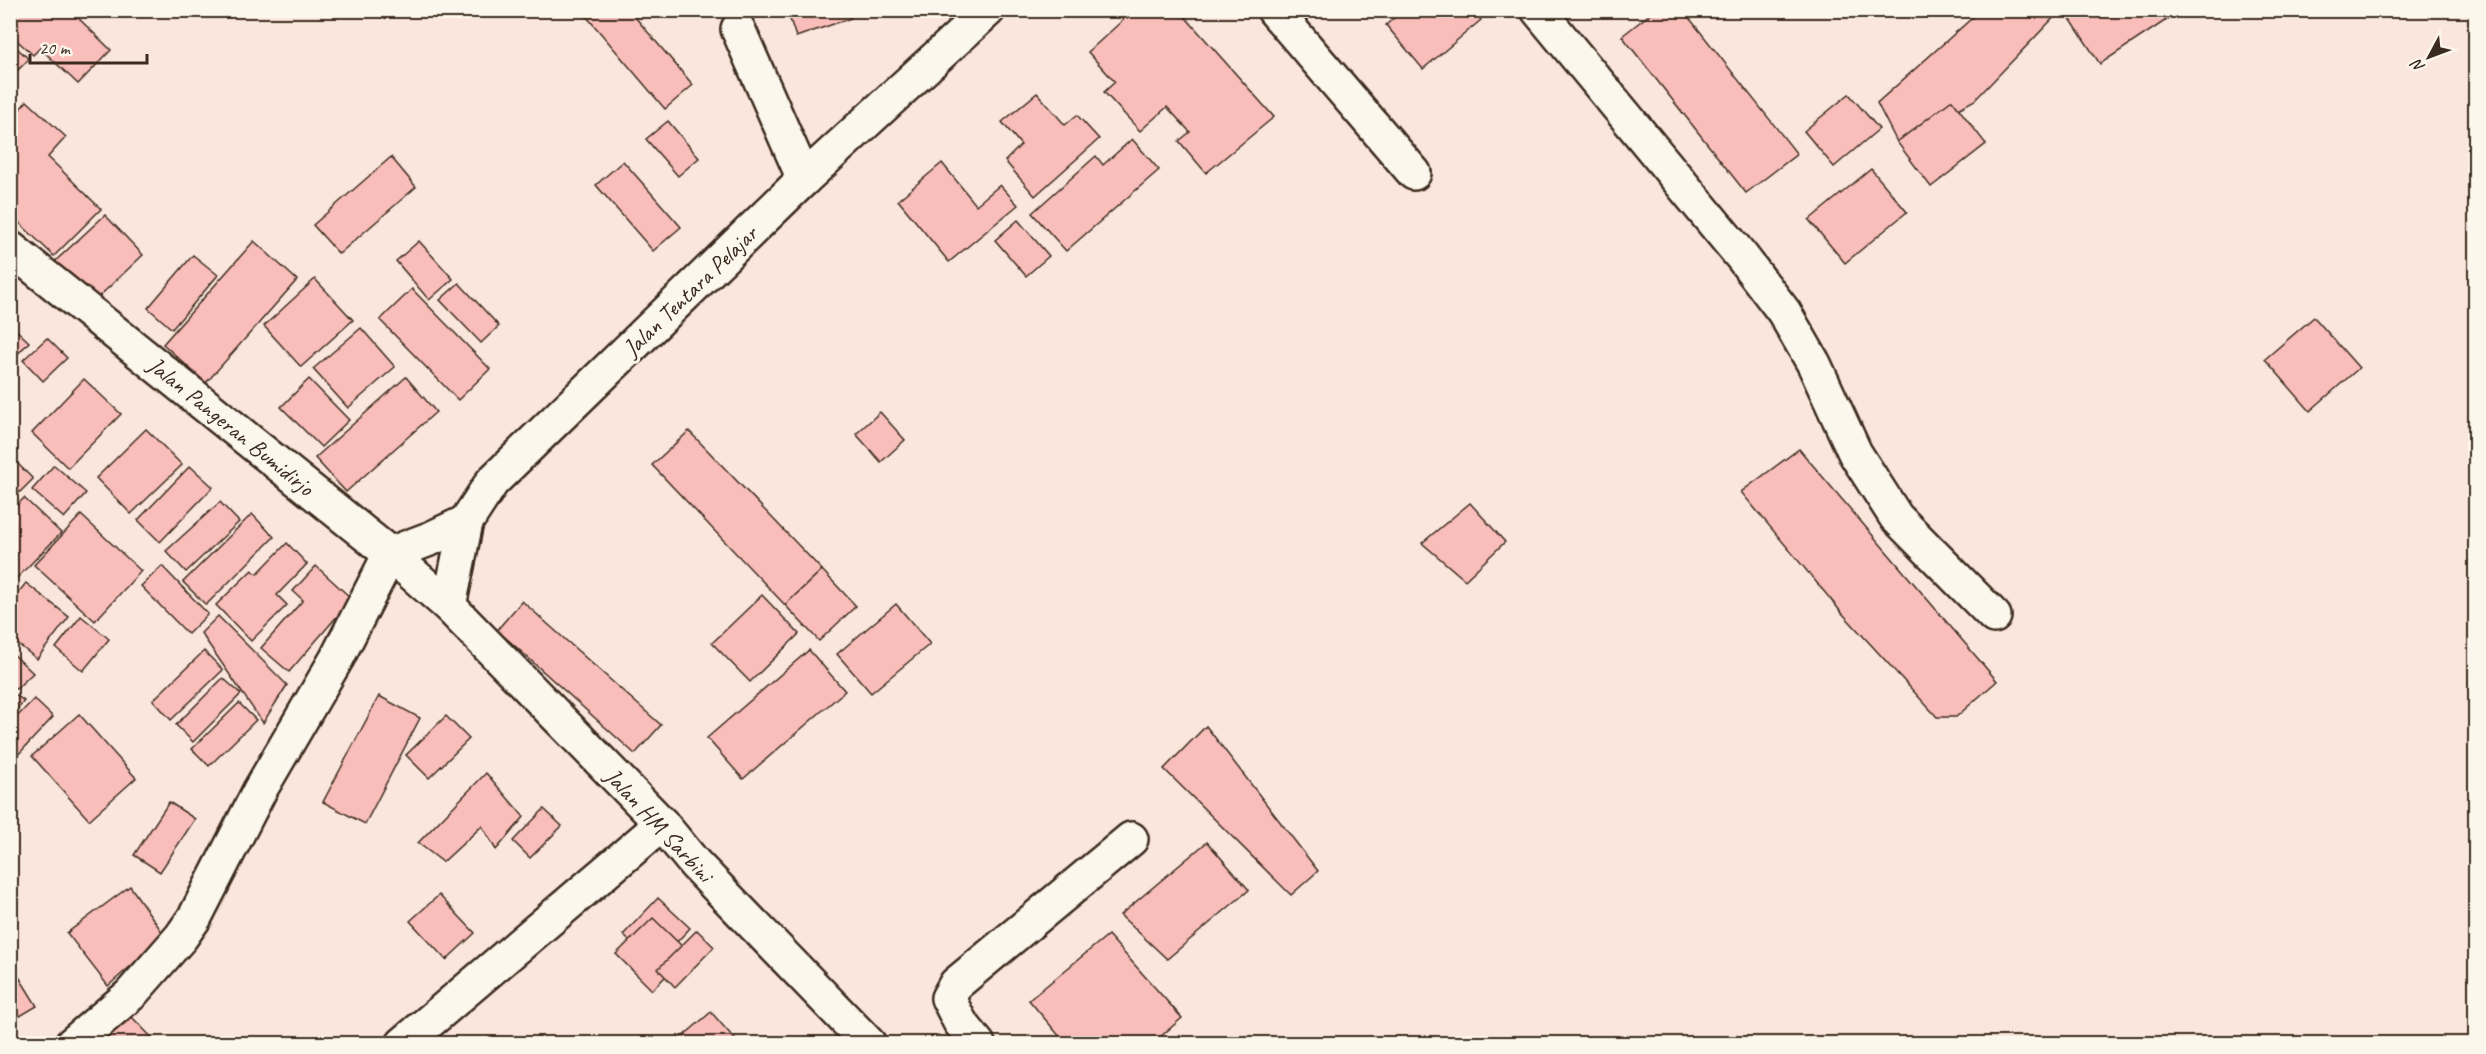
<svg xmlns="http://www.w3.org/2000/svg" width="2486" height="1054" font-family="Caveat,sans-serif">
  <rect width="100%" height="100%" fill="#fbe6dd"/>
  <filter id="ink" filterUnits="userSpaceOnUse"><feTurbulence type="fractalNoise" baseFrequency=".0167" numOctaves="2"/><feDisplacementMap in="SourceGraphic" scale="12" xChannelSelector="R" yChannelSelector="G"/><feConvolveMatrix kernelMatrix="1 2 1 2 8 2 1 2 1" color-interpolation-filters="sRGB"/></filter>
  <g filter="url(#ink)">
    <g fill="#fabeba" stroke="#3b2a1e" stroke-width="1.5">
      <polygon points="16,10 70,10 111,50 78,84 40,48 33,55 10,34 10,16"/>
      <polygon points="581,10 629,10 693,85 665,109"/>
      <polygon points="787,10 849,10 851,18 796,37"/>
      <polygon points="1114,10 1179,10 1274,117 1206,173 1179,141 1190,132 1167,107 1140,131 1104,92 1115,82 1088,52 1123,20"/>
      <polygon points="1403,10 1473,10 1481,20 1423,69 1386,25"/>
      <polygon points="1655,10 1683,10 1797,154 1746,193 1622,36"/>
      <polygon points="1981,10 2061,10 1975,100 1897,142 1877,103"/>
      <polygon points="2175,10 2177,13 2100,64 2065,11"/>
      <polygon points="10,42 29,59 10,78"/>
      <polygon points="1037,93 1065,125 1077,115 1099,139 1035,196 1005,161 1021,145 1002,122"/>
      <polygon points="1849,94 1879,129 1834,167 1804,131"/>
      <polygon points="1952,100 1986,144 1931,187 1897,142"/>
      <polygon points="27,101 66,137 48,157 101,209 54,256 10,214 10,120"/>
      <polygon points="668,121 699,158 678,176 646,139"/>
      <polygon points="1132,139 1159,170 1066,251 1032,213 1096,156 1103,165"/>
      <polygon points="391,157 416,187 339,254 313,225"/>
      <polygon points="623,161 681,227 653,251 596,185"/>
      <polygon points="942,163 976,205 1000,185 1018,205 949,262 898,200"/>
      <polygon points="1871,169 1907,212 1845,263 1809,220"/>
      <polygon points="105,215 143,255 90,305 51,265"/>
      <polygon points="1018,220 1049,256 1026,276 995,240"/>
      <polygon points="254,241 297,280 206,383 163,344"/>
      <polygon points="419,241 453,279 429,300 396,261"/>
      <polygon points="193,255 218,275 172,329 148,308"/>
      <polygon points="315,279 353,320 301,367 264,326"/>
      <polygon points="459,283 499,326 481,343 440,300"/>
      <polygon points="412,289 490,369 458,400 380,320"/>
      <polygon points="2314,317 2359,368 2310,411 2265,359"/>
      <polygon points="10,324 29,342 10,362"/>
      <polygon points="361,328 395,367 348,408 313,369"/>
      <polygon points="47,338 67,358 43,381 23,360"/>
      <polygon points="406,377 436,412 346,492 315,458"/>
      <polygon points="84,379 121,414 68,468 32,433"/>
      <polygon points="309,379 349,420 321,447 281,407"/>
      <polygon points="880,412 905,440 881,462 856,434"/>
      <polygon points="146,429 182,465 131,514 96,478"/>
      <polygon points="689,431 822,570 785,605 652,465"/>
      <polygon points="1799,449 1997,681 1956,717 1937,717 1842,613 1741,492"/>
      <polygon points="14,460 33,479 10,502 10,464"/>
      <polygon points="54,465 86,493 64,518 32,490"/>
      <polygon points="190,466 213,487 160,542 138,520"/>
      <polygon points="24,498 61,533 15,580 10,576 10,512"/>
      <polygon points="220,502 239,522 186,572 166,551"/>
      <polygon points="1470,503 1505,542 1465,580 1422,543"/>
      <polygon points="252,514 274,537 206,605 183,582"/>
      <polygon points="81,515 141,571 95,621 34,565"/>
      <polygon points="287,543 307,564 277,595 287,605 251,641 216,605 252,570 257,574"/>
      <polygon points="162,566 208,614 188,634 141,586"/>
      <polygon points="316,566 352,599 289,672 261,648 303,600 293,591"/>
      <polygon points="822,570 856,606 819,641 785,605"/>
      <polygon points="26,583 69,617 37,659 10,638 10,603"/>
      <polygon points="762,595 799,634 750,682 712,643"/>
      <polygon points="522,601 661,725 635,754 497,630"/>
      <polygon points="896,604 930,644 871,693 837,654"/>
      <polygon points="81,616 109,639 83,671 56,648"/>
      <polygon points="218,616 287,685 263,723 201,633"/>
      <polygon points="809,650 845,691 743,779 707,738"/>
      <polygon points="10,651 33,673 16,689 10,685"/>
      <polygon points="204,651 223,670 171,720 153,700"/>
      <polygon points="223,678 241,694 193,742 176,725"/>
      <polygon points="10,691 24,701 10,719"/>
      <polygon points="379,696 420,718 365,824 323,802"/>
      <polygon points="34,699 53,717 16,757 10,752 10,724"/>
      <polygon points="239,703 256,720 209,766 192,749"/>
      <polygon points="79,714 136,778 89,820 32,756"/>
      <polygon points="446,716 469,739 429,778 406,755"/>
      <polygon points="1206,726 1318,871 1291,895 1164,769"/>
      <polygon points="486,773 524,817 496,850 482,826 443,862 418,843"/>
      <polygon points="169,802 195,819 160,872 134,855"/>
      <polygon points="544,809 562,826 530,858 513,841"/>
      <polygon points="1207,842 1249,890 1167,959 1120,915"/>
      <polygon points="130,886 165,936 108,986 67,933"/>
      <polygon points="439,895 475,933 446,960 410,921"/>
      <polygon points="658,898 690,928 655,965 623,935"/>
      <polygon points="653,918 689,953 652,990 616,954"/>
      <polygon points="697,930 714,947 675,987 658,969"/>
      <polygon points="1108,935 1182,1018 1152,1044 1066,1044 1029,1000"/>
      <polygon points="16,972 37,1006 10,1022 10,976"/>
      <polygon points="711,1012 739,1044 674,1044"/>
      <polygon points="130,1015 158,1044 102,1044"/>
    </g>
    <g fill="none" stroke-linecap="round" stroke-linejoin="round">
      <defs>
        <g id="minor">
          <polyline points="1274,10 1414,173"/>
          <polyline points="1538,10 1742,257 1784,312 1814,364 1855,453 1896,517 1994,616"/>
          <polyline points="738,29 804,179"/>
          <polyline points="72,1044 130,995 181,937 195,917 260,790 337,658 390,554 432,538 466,522"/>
          <polyline points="403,1044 662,824"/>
          <polyline points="978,1044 960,1022 948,998 956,984 1131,839"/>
        </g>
        <g id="major">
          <polyline points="10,248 390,554 449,606 662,824 695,864 869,1044"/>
          <polyline points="449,606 466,522 492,482 804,179 988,10"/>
        </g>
      </defs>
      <use href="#minor" stroke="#3b2a1e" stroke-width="38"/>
      <use href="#major" stroke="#3b2a1e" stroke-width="38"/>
      <use href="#minor" stroke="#fbf7ec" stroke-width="33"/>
      <use href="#major" stroke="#fbf7ec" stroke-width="33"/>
    </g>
  </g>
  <g text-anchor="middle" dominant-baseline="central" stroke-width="6" stroke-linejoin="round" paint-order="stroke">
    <g font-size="24" fill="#3b2a1e" stroke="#fbf7ec">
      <text transform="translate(690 291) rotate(-44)">Jalan Tentara Pelajar</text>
      <text transform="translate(231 426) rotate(39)">Jalan Pangeran Bumidirjo</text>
      <text transform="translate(659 825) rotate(47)">Jalan HM Sarbini</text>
    </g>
  </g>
  <rect width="2486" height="1054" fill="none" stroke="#fbf7ec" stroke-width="36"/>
  <rect x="18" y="18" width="2450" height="1018" fill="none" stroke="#3b2a1e" stroke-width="2" filter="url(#ink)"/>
  <g transform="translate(2429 57) rotate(229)" stroke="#fbf7ec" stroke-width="4.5" paint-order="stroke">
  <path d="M0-4.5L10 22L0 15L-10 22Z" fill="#3b2a1e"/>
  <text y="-9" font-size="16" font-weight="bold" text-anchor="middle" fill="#3b2a1e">N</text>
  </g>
  <path d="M30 54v9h117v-9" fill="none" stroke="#3b2a1e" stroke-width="3"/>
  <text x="39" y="54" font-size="18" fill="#3b2a1e" stroke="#fbf7ec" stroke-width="4.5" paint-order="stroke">20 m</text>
</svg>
